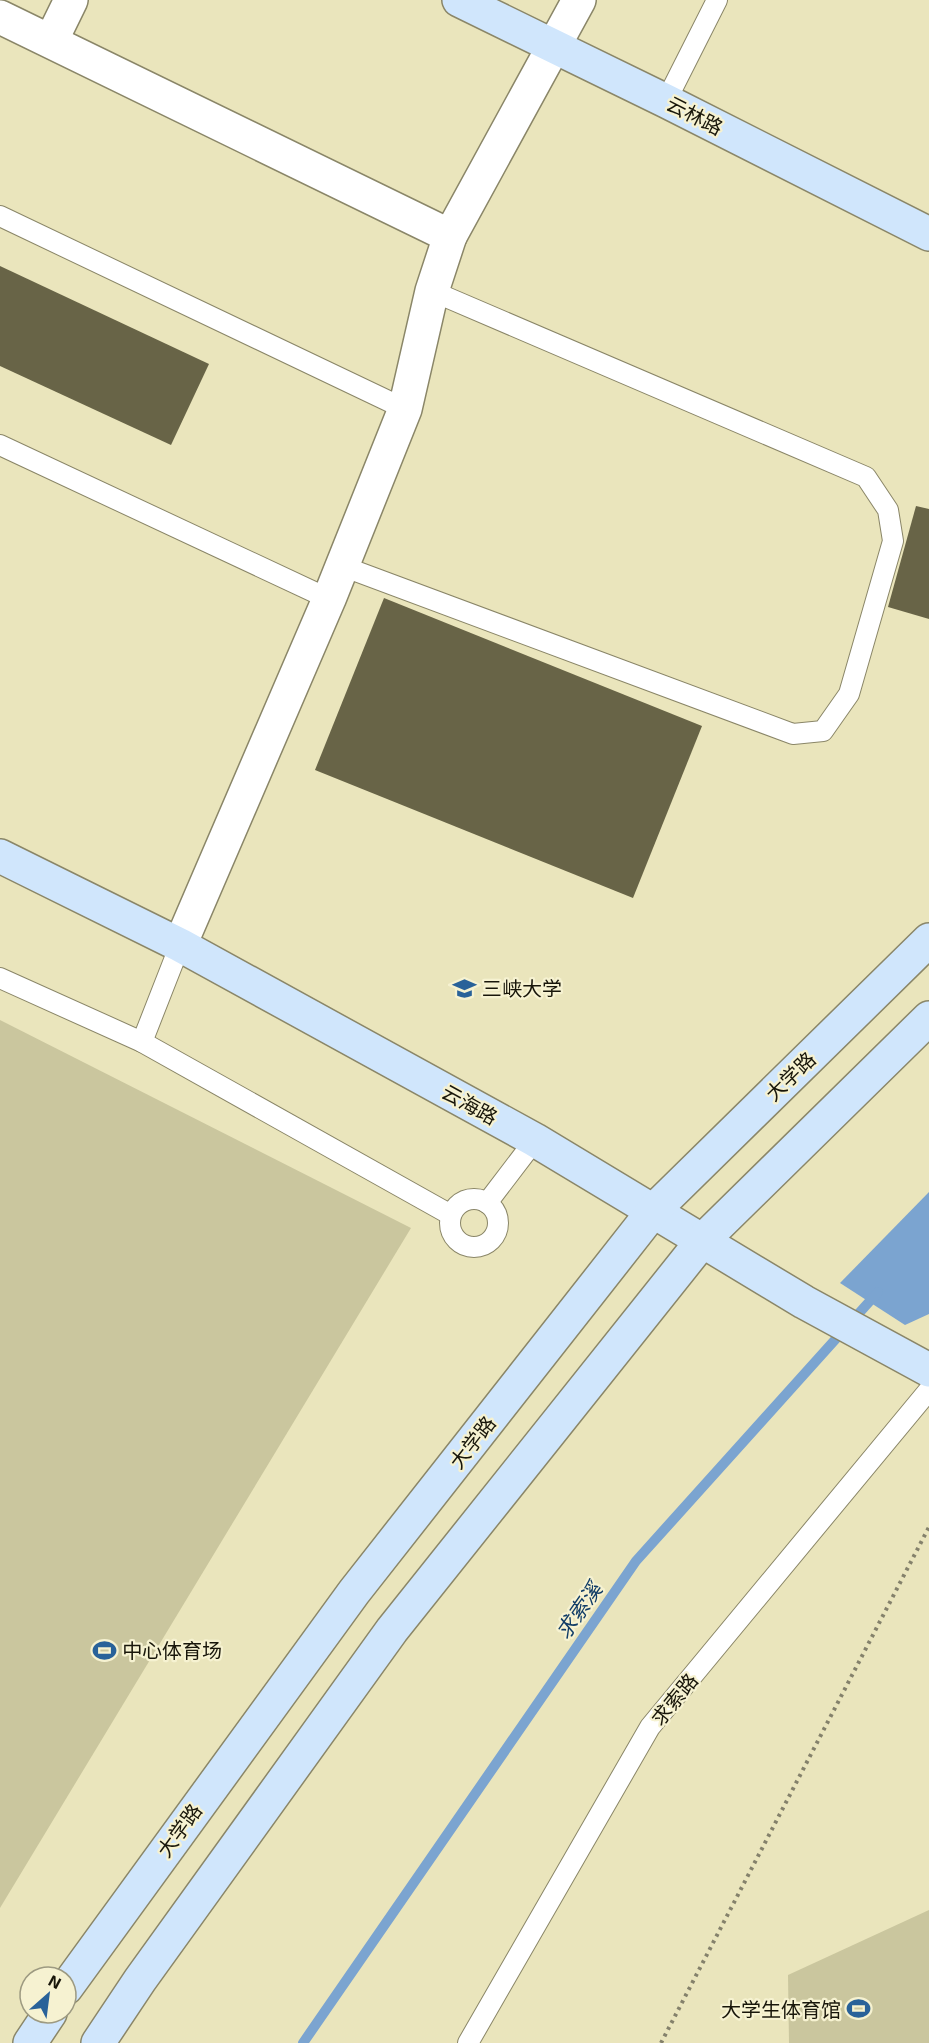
<svg xmlns="http://www.w3.org/2000/svg" width="929" height="2043" font-family="'Exo 2','Noto Sans SC',sans-serif">
  <rect width="100%" height="100%" fill="#f6f2d1"/>
  <path fill="#eae5bc" fill-rule="evenodd" d="M0,0H929V2043H0ZM30,1977H66V2013H30Z"/>
  <g fill="#cac69e">
    <polygon points="0,1020 411,1228 0,1908"/>
    <polygon points="929,1910 929,2043 789,2043 788,1975"/>
  </g>
  <polygon fill="#7ba4d0" points="929,1192 929,1314 905,1325 840,1283"/>
  <g fill="none" stroke-linecap="round" stroke-linejoin="round">
    <polyline stroke="#7ba4d0" stroke-width="10" points="303,2043 636,1561 878,1292"/>
  </g>
  <g fill="#686447">
    <polygon points="0,266 209,364 171,445 0,366"/>
    <polygon points="916,506 929,509 929,619 888,607"/>
    <polygon points="384,598 702,726 633,898 315,770"/>
  </g>
  <g fill="none" stroke-linecap="round" stroke-linejoin="round">
    <defs>
      <g id="lane">
        <polyline points="666,101 717,0"/>
        <polyline points="0,216 405,409"/>
        <polyline points="0,445 329,599"/>
        <polyline points="342,566 793,734 823,731 849,694 893,541 888,510 866,477 432,291"/>
        <polyline points="0,978 142,1042 180,945"/>
        <polyline points="142,1042 451,1215"/>
        <circle cx="474" cy="1223" r="24"/>
        <polyline points="487,1203 535,1140"/>
        <polyline points="468,2043 650,1727 929,1390"/>
      </g>
      <g id="street">
        <polyline points="0,17 450,236 432,291 405,409 329,599 180,945"/>
        <polyline points="51,41 71,0"/>
        <polyline points="450,236 579,0"/>
      </g>
      <g id="secondary">
        <polyline points="459,0 666,101 929,234"/>
        <polyline points="0,856 180,945 535,1140 804,1302 929,1370"/>
        <polyline points="66,1988 354,1592 654,1210 929,940"/>
        <polyline points="30,2043 50,2013"/>
        <polyline points="98,2043 140,1980 392,1630 703,1240 929,1018"/>
      </g>
    </defs>
    <use href="#lane" stroke="#8a8668" stroke-width="22"/>
    <use href="#street" stroke="#8a8668" stroke-width="36"/>
    <use href="#secondary" stroke="#8a8668" stroke-width="36"/>
    <polyline stroke="#84816b" stroke-width="4" stroke-dasharray="3 4.5" stroke-linecap="butt" points="661,2043 929,1527"/>
    <use href="#lane" stroke="#fff" stroke-width="20"/>
    <use href="#street" stroke="#fff" stroke-width="33"/>
    <use href="#secondary" stroke="#d0e6fc" stroke-width="33"/>
  </g>
  <defs>
    <symbol id="university-bare" viewBox="-9 -9 18 18"><path d="M0-5L7-2L0 1L-7-2ZM-4 1L0 2.5L4 1V4Q0 6-4 4Z" fill="#296299" stroke="#f6f2d1" stroke-width="2.5" paint-order="stroke"/></symbol>
    <symbol id="stadium-bare" viewBox="-9 -9 18 18"><path d="M0-5a6.5 5 0 1 0 0 10a6.5 5 0 1 0 0-10ZM-3.5-1.8h7v3.6h-7Z" fill="#296299" stroke="#f6f2d1" stroke-width="2.5" paint-order="stroke"/></symbol>
  </defs>
  <g fill-rule="evenodd">
    <use href="#university-bare" x="448" y="972" width="33" height="33"/>
    <use href="#stadium-bare" x="88" y="1634" width="33" height="33"/>
    <use href="#stadium-bare" x="842" y="1992" width="33" height="33"/>
  </g>
  <g text-anchor="middle" dominant-baseline="central" stroke-width="4.5" stroke-linejoin="round" paint-order="stroke">
    <g font-size="20" fill="#18160a" stroke="#f6f2d1">
      <text transform="translate(695 115) rotate(27)">云林路</text>
      <text transform="translate(790 1076) rotate(-44)">大学路</text>
      <text transform="translate(470 1104) rotate(29)">云海路</text>
      <text transform="translate(472 1442) rotate(-52)">大学路</text>
      <text transform="translate(674 1699) rotate(-51)">求索路</text>
      <text transform="translate(179 1830) rotate(-54)">大学路</text>
    </g>
    <g font-size="20" fill="#18160a" stroke="#f6f2d1" text-anchor="start">
      <text x="482" y="988">三峡大学</text>
      <text x="122" y="1650">中心体育场</text>
      <text x="841" y="2009" text-anchor="end">大学生体育馆</text>
    </g>
    <g font-size="21" font-style="italic" fill="#103c66" stroke="#f6f2d1">
      <text transform="translate(578 1610) rotate(-55)">求索溪</text>
    </g>
  </g>
  <g transform="translate(48 1995) rotate(28)"><circle r="28" fill="#f6f2d1" stroke="#9d9a81" stroke-width="1.5"/>
  <path d="M0-4.5L10 22L0 15L-10 22Z" fill="#296299"/>
  <text y="-9" font-size="16" font-weight="bold" text-anchor="middle" fill="#18160a">N</text>
  </g>
</svg>
